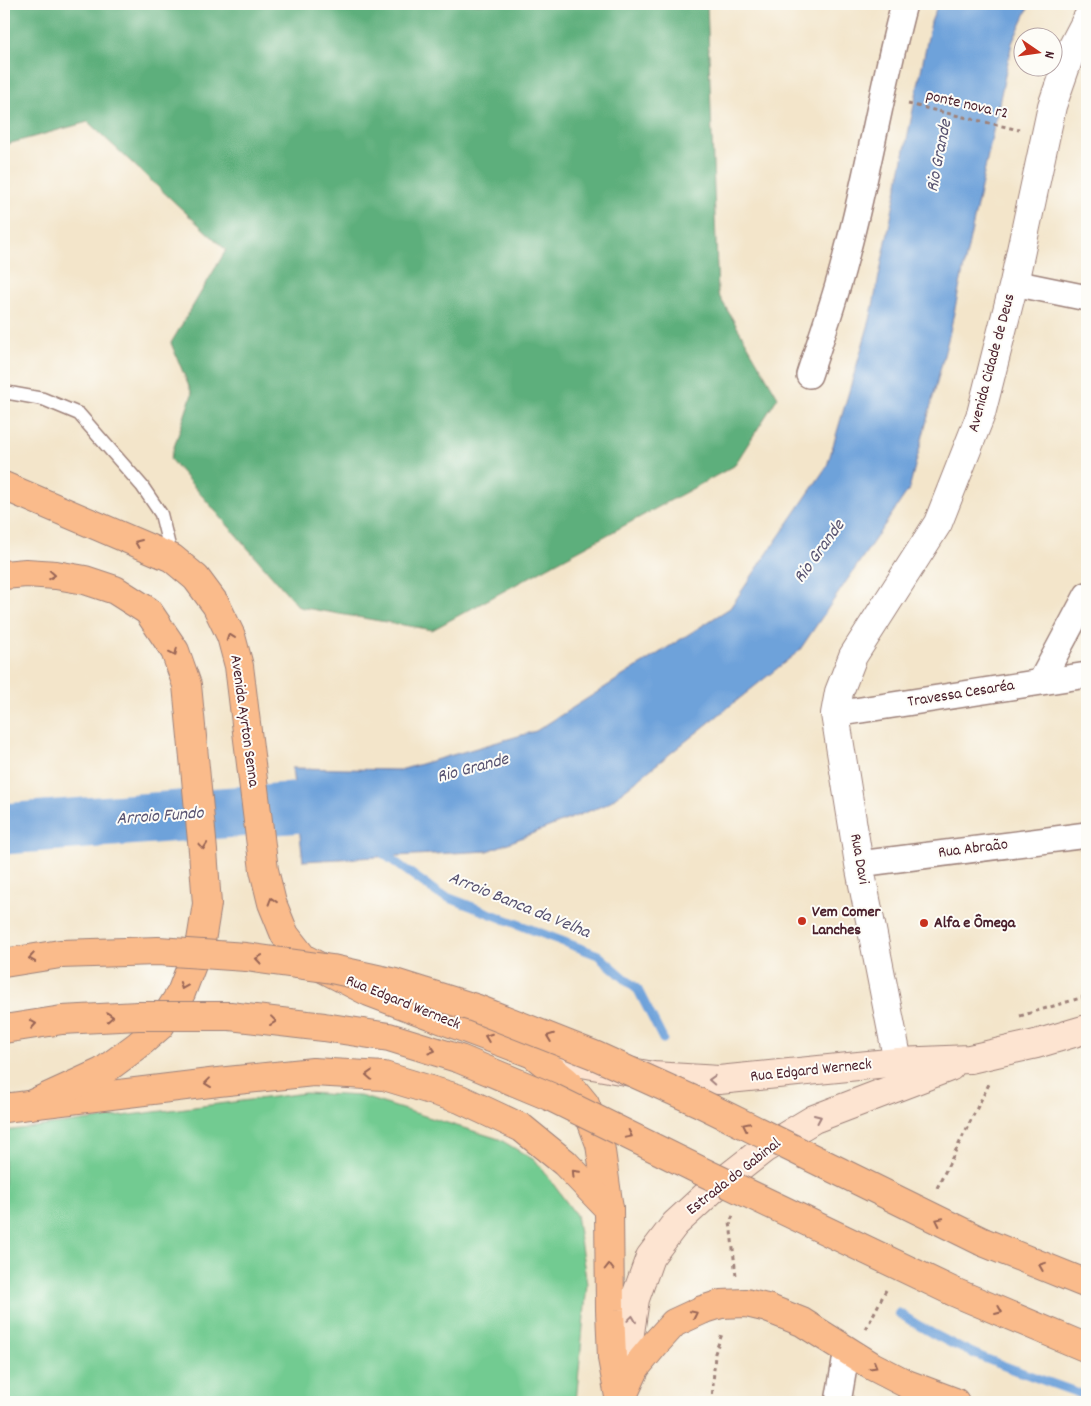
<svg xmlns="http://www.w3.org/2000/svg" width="1091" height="1406" font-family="Dekko,sans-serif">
  <rect width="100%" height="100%" fill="#fdfcf7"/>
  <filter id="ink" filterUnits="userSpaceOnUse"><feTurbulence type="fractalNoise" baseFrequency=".02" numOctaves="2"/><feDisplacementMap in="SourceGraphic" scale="10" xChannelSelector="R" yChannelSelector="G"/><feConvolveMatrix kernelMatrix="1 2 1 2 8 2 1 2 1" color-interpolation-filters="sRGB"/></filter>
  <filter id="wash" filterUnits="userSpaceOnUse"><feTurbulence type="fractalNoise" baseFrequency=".0096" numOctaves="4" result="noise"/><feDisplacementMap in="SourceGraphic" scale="20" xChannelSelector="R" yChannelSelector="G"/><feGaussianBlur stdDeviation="1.12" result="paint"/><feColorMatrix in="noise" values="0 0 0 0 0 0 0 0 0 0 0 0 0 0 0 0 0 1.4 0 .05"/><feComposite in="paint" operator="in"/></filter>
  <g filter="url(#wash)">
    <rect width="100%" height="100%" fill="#f3e5ca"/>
    <polygon fill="#72cb91" stroke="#5e755e" points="305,1093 360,1096 499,1139 536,1161 576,1215 587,1284 576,1402 4,1402 4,1131"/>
    <polygon fill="#5daf7b" stroke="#546753" points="4,4 707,4 718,294 778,397 734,466 432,630 299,607 170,459 192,394 171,343 226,250 88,122 4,145"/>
    <polygon fill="#6ea2da" stroke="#5c6082" points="938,4 1030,4 1012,43 949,336 909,489 799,651 607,804 488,851 303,861 292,768 400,770 536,731 730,608 827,466 870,320 931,22"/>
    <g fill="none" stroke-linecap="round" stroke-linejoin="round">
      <g stroke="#6ea2da" stroke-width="9">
        <polyline points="377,849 439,894 598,955 638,990 663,1039"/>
        <path d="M899,1313C957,1353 1022,1372 1087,1396"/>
      </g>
      <polyline stroke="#6ea2da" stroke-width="51" points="4,829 316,806 366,795"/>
    </g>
  </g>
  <g filter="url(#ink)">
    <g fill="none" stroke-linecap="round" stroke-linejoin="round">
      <defs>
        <polyline id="service" points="4,392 43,399 79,414 142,486 161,514 172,558"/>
        <g id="minor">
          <polyline points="1014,283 1087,298"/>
          <path d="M809,375C822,335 837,294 847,252C869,170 882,86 904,4"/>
          <polyline points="1041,681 1087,595"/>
          <polyline points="835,714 1087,675"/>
          <polyline points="859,864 1087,835"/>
          <polyline points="838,1402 847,1350"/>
        </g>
        <polyline id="tertiary" points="898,1062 859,864 835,714 839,692 853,656 938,523 981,414 1014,283 1052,106 1073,46 1087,19"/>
        <g id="secondary">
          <polyline points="533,1054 653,1076 719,1080 898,1062 970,1059 1036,1044 1087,1029"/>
          <polyline points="621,1394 635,1299 650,1257 675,1224 713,1189 764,1149 814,1119 950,1067"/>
        </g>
        <g id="trunk">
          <polyline points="4,486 172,558 196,578 216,605 231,636 239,666 264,870 272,903 285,935 303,958 369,992 533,1054 566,1081 585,1104 600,1144 609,1209 610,1310 612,1358 620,1402"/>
          <polyline points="4,1108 218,1082 313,1072 384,1076 460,1099 522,1128 565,1163 609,1209"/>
        </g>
        <g id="motorway">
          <polyline points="4,575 26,573 56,575 85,580 115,590 148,611 175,651 187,685 203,851 207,904 201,941 181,993 160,1026 137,1046 102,1072 30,1105"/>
          <polyline points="4,963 60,954"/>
          <polyline points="4,1029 62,1020"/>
          <polyline points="983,1242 1087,1284"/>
          <polyline points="954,1292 1087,1348"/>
          <polyline points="620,1402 636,1367 655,1344 674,1323 702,1310 721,1304 746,1303 767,1308 802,1322 872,1366 907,1384 955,1402"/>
        </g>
      </defs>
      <use href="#service" stroke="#9e827a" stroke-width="15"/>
      <use href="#minor" stroke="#9e827a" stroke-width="28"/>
      <use href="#tertiary" stroke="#9e827a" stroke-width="30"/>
      <use href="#secondary" stroke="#9e827a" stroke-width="30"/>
      <use href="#trunk" stroke="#9e827a" stroke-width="30"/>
      <use href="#motorway" stroke="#9e827a" stroke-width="30"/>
      <g stroke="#9e827a" stroke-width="3" stroke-dasharray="4 4" stroke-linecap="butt">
        <polyline points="908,104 1019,130"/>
        <polyline points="1020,1016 1087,996"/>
        <polyline points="937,1188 989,1084"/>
        <polyline points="733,1216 730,1222 736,1276"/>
        <polyline points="866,1329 886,1290"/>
        <polyline points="712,1402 715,1353 722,1334"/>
      </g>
      <use href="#service" stroke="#fff" stroke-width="12"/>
      <use href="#minor" stroke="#fff" stroke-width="25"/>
      <use href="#tertiary" stroke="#fff" stroke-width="28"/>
      <use href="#secondary" stroke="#fde4d1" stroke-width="28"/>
      <use href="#trunk" stroke="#fabb8b" stroke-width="28"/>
      <use href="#motorway" stroke="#fabb8b" stroke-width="28"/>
      <defs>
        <g id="motorway-bridge">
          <polyline points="60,954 158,951 246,957 332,969 395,983 475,1008 594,1055 698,1102 983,1242"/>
          <polyline points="62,1020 138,1016 230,1016 324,1027 389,1037 460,1059 551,1097 697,1169 954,1292"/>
        </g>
      </defs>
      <use href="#motorway-bridge" stroke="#9e827a" stroke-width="30" stroke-linecap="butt"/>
      <use href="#motorway-bridge" stroke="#fabb8b" stroke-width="28"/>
    </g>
    <defs><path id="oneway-chevron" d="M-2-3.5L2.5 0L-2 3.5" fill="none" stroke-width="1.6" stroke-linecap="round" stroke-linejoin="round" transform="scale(1.25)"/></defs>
    <g stroke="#996556">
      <use href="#oneway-chevron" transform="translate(138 543) rotate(-157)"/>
      <use href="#oneway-chevron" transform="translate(52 575) rotate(4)"/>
      <use href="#oneway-chevron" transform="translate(230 637) rotate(-110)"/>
      <use href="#oneway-chevron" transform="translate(174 652) rotate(64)"/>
      <use href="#oneway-chevron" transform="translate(203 846) rotate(85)"/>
      <use href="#oneway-chevron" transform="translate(272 901) rotate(-107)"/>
      <use href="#oneway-chevron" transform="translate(32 958) rotate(171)"/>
      <use href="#oneway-chevron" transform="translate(259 959) rotate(-172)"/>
      <use href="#oneway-chevron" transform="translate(183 986) rotate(112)"/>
      <use href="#oneway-chevron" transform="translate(110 1017) rotate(-3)"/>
      <use href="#oneway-chevron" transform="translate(273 1021) rotate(7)"/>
      <use href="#oneway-chevron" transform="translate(33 1024) rotate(-9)"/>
      <use href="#oneway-chevron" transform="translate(488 1037) rotate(-159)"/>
      <use href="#oneway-chevron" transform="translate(550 1037) rotate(-159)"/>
      <use href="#oneway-chevron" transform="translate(432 1050) rotate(17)"/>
      <use href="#oneway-chevron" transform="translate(369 1075) rotate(-177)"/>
      <use href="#oneway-chevron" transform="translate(208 1083) rotate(173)"/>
      <use href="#oneway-chevron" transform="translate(746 1126) rotate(-154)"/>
      <use href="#oneway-chevron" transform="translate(629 1135) rotate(26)"/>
      <use href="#oneway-chevron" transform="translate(575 1173) rotate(-133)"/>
      <use href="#oneway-chevron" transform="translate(939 1221) rotate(-154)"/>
      <use href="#oneway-chevron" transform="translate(1042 1266) rotate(-158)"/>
      <use href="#oneway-chevron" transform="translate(609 1267) rotate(-90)"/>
      <use href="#oneway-chevron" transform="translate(999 1311) rotate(23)"/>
      <use href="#oneway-chevron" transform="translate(694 1314) rotate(-26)"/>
      <use href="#oneway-chevron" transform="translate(874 1366) rotate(30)"/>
    </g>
    <g stroke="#a4827e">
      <use href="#oneway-chevron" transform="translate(712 1080) rotate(-177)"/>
      <use href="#oneway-chevron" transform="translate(818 1118) rotate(-24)"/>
      <use href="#oneway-chevron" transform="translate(632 1319) rotate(-82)"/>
    </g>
  </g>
  <g fill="#c8321e" stroke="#fdfcf7" stroke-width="2">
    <circle cx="802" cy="921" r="5"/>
    <circle cx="924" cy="923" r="5"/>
  </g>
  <g text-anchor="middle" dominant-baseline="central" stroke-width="4" stroke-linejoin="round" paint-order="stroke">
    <g font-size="16" fill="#4a1f2b" stroke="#fdfcf7">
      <text transform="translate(967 105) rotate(13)">ponte nova r2</text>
      <text transform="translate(992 363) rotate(-75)">Avenida Cidade de Deus</text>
      <text transform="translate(961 694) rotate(-9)">Travessa Cesaréa</text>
      <text transform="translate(244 721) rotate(82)">Avenida Ayrton Senna</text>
      <text transform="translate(973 849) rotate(-7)">Rua Abraão</text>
      <text transform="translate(859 859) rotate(80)">Rua Davi</text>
      <text transform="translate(403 1003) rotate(22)">Rua Edgard Werneck</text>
      <text transform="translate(811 1071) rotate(-6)">Rua Edgard Werneck</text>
      <text transform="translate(734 1177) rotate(-38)">Estrada do Gabinal</text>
    </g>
    <g font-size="16" font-weight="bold" fill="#4a1f2b" stroke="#fdfcf7" text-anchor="start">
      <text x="812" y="912">Vem Comer<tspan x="812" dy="18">Lanches</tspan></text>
      <text x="934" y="923">Alfa e Ômega</text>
    </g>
    <g font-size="18" font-style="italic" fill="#585371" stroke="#fdfcf7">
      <text transform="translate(940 156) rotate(-79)">Rio Grande</text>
      <text transform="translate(820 552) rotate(-54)">Rio Grande</text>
      <text transform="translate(473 769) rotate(-15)">Rio Grande</text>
      <text transform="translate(160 817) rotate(-4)">Arroio Fundo</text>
      <text transform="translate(519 906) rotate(22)">Arroio Banca da Velha</text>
    </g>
  </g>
  <rect width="1091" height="1406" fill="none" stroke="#fdfcf7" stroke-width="20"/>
  <g transform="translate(1038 52) rotate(103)"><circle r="24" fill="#fdfcf7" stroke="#b5a4a5"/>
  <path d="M0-4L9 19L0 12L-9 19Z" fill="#c8321e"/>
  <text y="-8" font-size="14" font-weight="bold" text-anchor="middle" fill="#4a1f2b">N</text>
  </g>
</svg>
